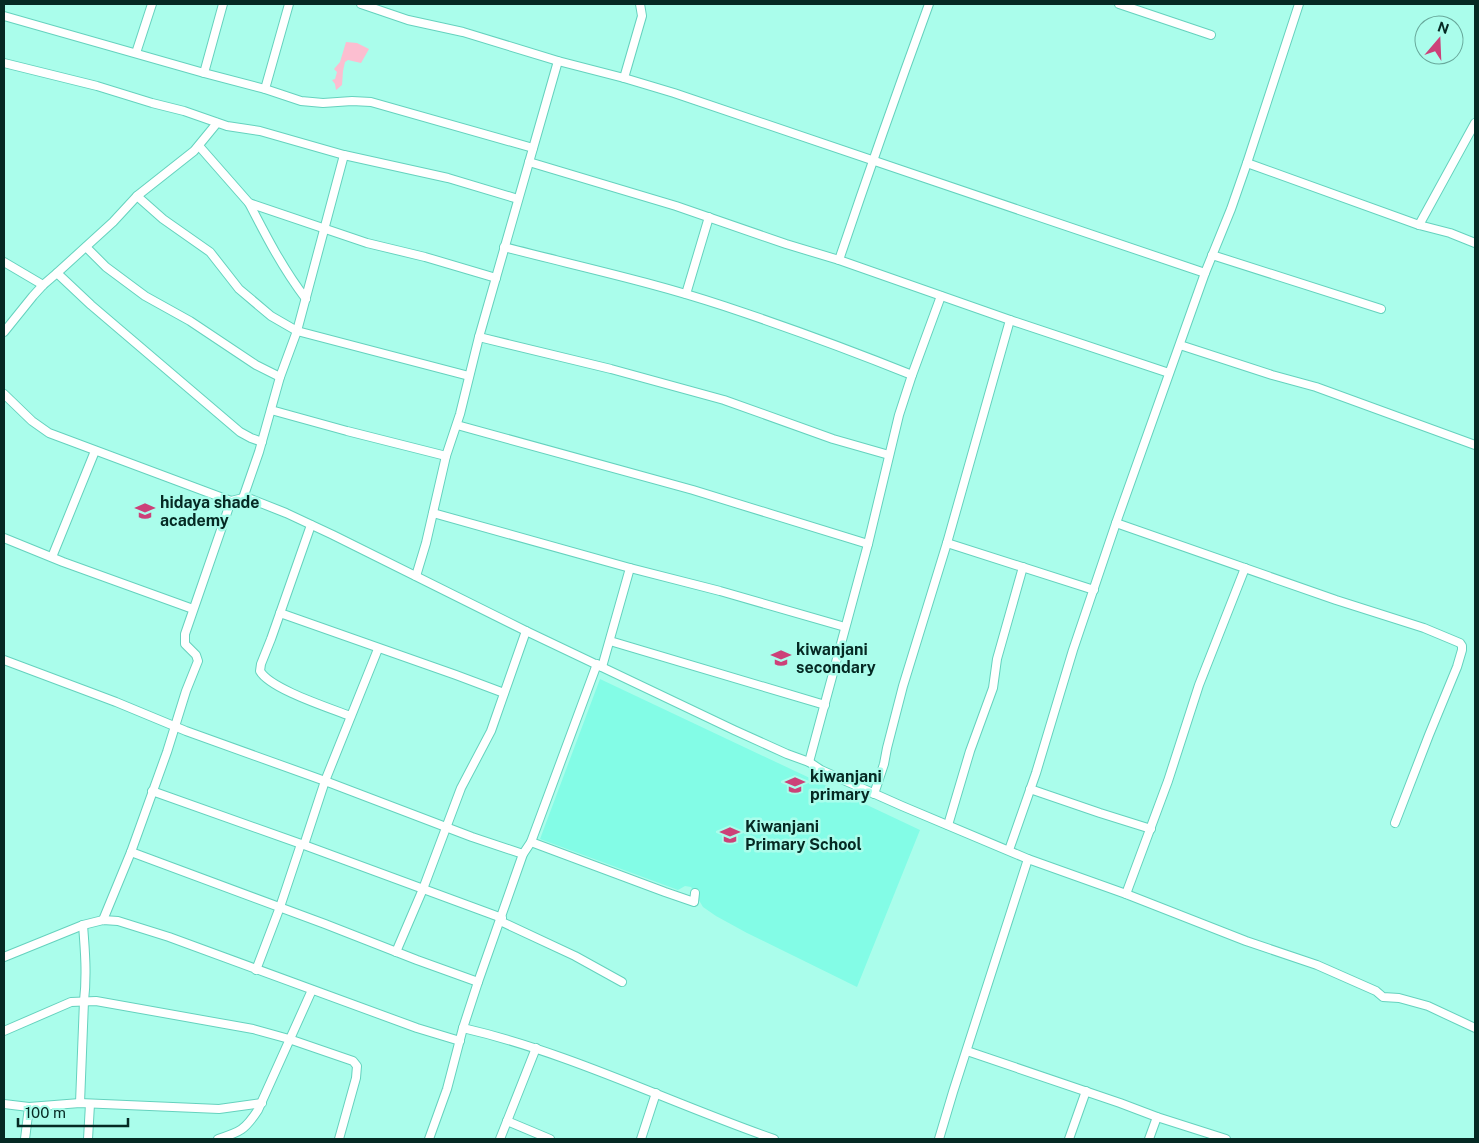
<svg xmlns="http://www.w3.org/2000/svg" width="1479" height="1143" font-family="'Public Sans',sans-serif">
  <rect width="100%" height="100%" fill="#aafdeb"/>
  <polygon fill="#83fce6" points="600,679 920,830 857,987 747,933 716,916 703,907 691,887 685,886 678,890 540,839"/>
  <polygon fill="#fcbed0" points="346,42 357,43 369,49 361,63 348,60 345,62 343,71 342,85 336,90 335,84 332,80 335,79 337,72 334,69 340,62"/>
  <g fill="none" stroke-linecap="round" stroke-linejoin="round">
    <defs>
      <g id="minor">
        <polyline points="361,4 408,20 463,32 558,61 624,78 674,93 1205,273"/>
        <polyline points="1119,4 1211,35"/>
        <polyline points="4,16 204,73 265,89 301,101 323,103 352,101 371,102 533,148"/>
        <polyline points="136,53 152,4"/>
        <polyline points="4,63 97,86 152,103 184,111 227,126 260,131 344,155 448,178 518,199"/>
        <polyline points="204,73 223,4"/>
        <polyline points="624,78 642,16 640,4"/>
        <polyline points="265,89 289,4"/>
        <polyline points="199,146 249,203 367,243 425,257 496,278"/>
        <polyline points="529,162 676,206 786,244 839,260 1010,320 1169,373"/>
        <polyline points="1247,163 1419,225 1450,233 1475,243"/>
        <polyline points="137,196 163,219 210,252 239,289 271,316 297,331 469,376"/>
        <path d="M249,203C266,236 283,269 306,299"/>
        <polyline points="1419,225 1475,123"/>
        <polyline points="86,247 106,267 145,296 190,321 256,365 280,377"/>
        <path d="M504,247C577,266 652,282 724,306C787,327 850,350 912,375"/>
        <polyline points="1212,255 1381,309"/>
        <path d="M839,260C868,174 898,89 929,4"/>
        <polyline points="4,262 43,285"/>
        <polyline points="57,273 91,305 240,432 251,438 262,442"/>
        <polyline points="686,294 709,217"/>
        <polyline points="4,332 33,296 43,285 57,273 113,222 137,196 194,151 217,123"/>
        <polyline points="479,337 611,369 724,400 833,439 889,455"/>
        <polyline points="1180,345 1272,375 1316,387 1475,445"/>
        <polyline points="4,394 32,421 49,433 231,501 243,498 248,498 286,513 333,535 526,631 734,730 787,754 809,762 821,770 902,806 1028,859 1126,894 1246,941 1317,965 1376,991 1383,997 1399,998 1428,1006 1475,1028"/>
        <polyline points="271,410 347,431 446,456"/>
        <polyline points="457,425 693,490 868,544"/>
        <polyline points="243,498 259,452 280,377 297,331 344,155"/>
        <polyline points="433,513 630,568 720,591 845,627"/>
        <polyline points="1116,523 1336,600 1424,628 1460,643 1462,646 1462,650 1457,667 1429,735 1395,823"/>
        <path d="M311,525L271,639L261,664L260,671C270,689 330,708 350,716"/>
        <polyline points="4,538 63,562 193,609"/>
        <polyline points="947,543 1094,590"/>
        <polyline points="52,557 95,451"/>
        <polyline points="416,576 426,543 446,456 460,414 479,337 558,61"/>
        <polyline points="280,613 456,675 504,693"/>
        <polyline points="610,641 825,705"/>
        <polyline points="4,660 116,702 186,731 325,781 472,837 523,854"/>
        <polyline points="602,667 630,568"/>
        <polyline points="809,762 868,544 899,415 912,375 941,296"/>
        <polyline points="1030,789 1100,813 1151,829"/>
        <polyline points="152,791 304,845 502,918"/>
        <polyline points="874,794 884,764 887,748 903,686 947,543 1010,320"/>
        <polyline points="948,825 970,751 993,688 997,659 1023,567"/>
        <polyline points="531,842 665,892 694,902 695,893"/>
        <polyline points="304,845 325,781 378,649"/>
        <polyline points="1009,850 1036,773 1073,650 1116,523 1205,273 1231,209 1247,163 1299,4"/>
        <polyline points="131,852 325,924 417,960 478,982"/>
        <polyline points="1126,894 1168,781 1199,685 1245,568"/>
        <polyline points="103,920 131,852 167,752 186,691 198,661 196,655 185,644 185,634 231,501"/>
        <polyline points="500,921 575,956 622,982"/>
        <polyline points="396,952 423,889 461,788 491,731 526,631"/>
        <polyline points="4,957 83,925 103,920 118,921 169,937 417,1028 460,1041"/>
        <polyline points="256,970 280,907 301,844"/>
        <path d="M463,1028C571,1053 670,1103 774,1139"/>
        <polyline points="4,1031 71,1002 96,1001 253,1029 289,1039 353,1061 357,1066 356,1078 339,1139"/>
        <polyline points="967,1051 1120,1103 1157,1117 1226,1139"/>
        <path d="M80,1103L84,1001C87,975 85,950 83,925"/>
        <polyline points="4,1104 29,1107 80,1103 219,1109 262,1103"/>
        <polyline points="507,1121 550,1139"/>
        <polyline points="25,1139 29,1107"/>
        <polyline points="88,1139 90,1104"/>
        <path d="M218,1139C240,1132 245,1130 258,1110L312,990"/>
        <polyline points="429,1139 447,1089 463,1028 478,982 523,854 531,842 597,664"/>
        <polyline points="500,1139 536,1048"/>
        <polyline points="641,1139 656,1093"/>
        <polyline points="939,1139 953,1092 1028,859"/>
        <polyline points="1069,1139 1086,1091"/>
        <polyline points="1149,1139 1157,1117"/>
      </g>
    </defs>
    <use href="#minor" stroke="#65d2be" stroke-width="10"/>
    <use href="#minor" stroke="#fff" stroke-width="8"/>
  </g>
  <defs>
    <symbol id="school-bare" viewBox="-9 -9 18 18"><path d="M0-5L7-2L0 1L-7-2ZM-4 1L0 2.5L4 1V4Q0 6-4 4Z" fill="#cc4178" stroke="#aafdeb" stroke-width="2.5" paint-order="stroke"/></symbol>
  </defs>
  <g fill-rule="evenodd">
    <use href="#school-bare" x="131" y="497" width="28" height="28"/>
    <use href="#school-bare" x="767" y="644" width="28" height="28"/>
    <use href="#school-bare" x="781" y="771" width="28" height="28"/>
    <use href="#school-bare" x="716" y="821" width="28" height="28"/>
  </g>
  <g text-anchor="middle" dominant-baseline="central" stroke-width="5" stroke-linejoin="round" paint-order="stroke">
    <g font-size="16" font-weight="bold" fill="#052923" stroke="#aafdeb" text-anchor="start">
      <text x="160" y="502">hidaya shade<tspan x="160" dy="18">academy</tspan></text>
      <text x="796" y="649">kiwanjani<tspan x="796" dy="18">secondary</tspan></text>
      <text x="810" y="776">kiwanjani<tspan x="810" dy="18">primary</tspan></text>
      <text x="745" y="826">Kiwanjani<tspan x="745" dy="18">Primary School</tspan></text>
    </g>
  </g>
  <rect width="1479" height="1143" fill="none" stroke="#052923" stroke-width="10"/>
  <g transform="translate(1439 40) rotate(19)"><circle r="24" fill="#aafdeb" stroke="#68a89b"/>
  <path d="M0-4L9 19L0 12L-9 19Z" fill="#cc4178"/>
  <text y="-8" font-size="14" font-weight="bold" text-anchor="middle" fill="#052923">N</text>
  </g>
  <path d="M18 1118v8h110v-8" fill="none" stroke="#052923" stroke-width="2.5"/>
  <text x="25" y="1118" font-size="15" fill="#052923" stroke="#aafdeb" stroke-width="4" paint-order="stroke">100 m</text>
</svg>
